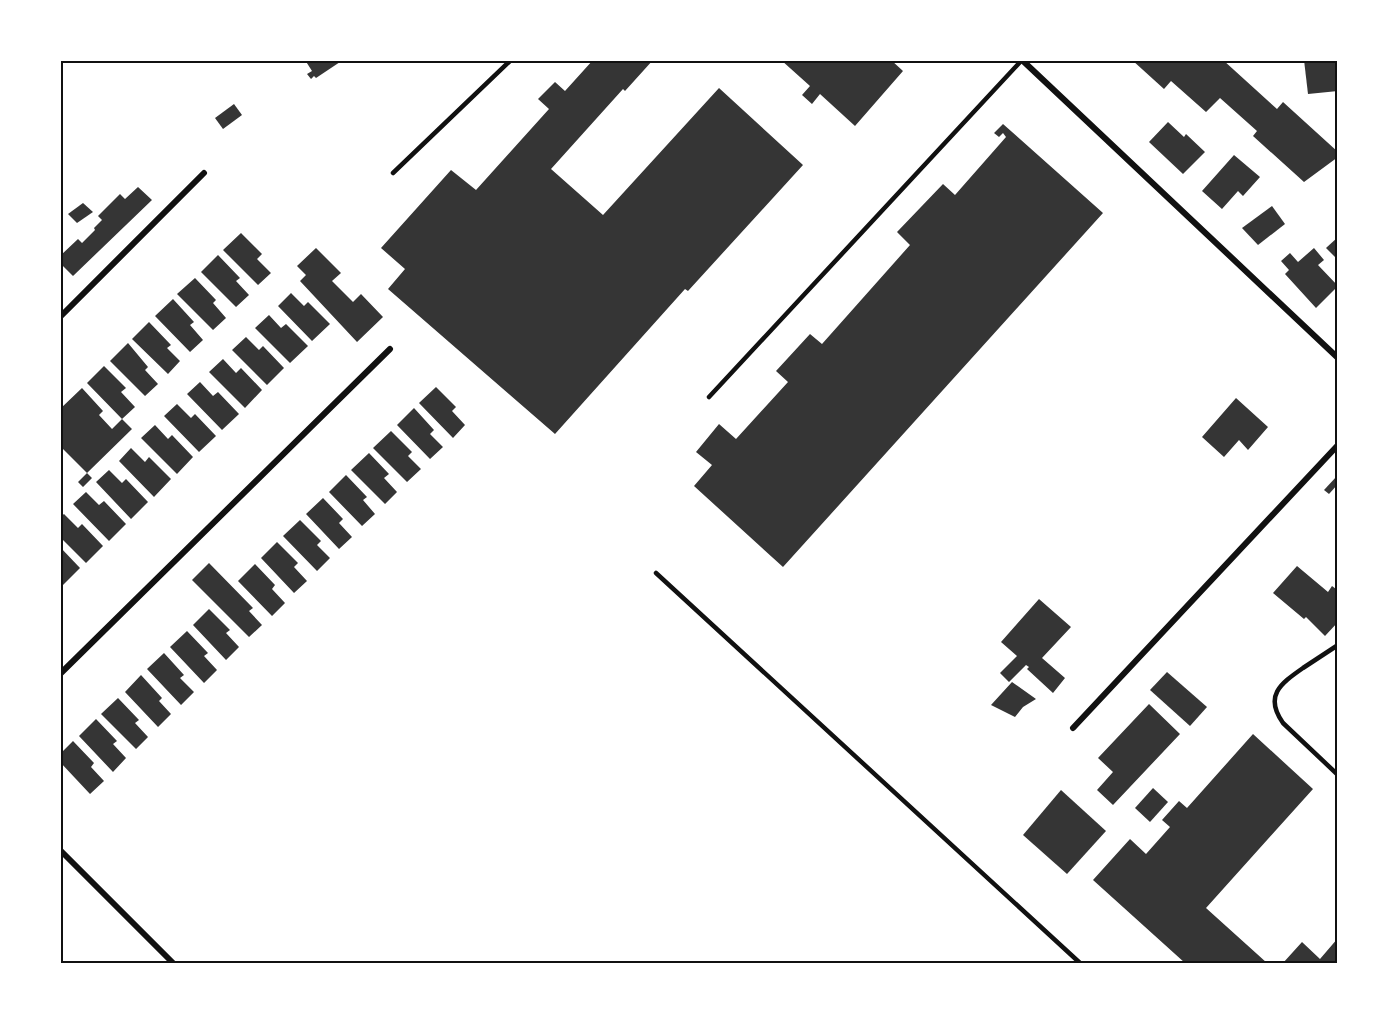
<svg xmlns="http://www.w3.org/2000/svg" width="1398" height="1023" font-family="Roboto,sans-serif">
  <rect width="100%" height="100%" fill="#fff"/>
  <g fill="#353535">
    <polygon points="305,60 343,60 316,78 314,76 311,79 307,74 312,71"/>
    <polygon points="593,60 653,60 625,91 623,89 551,169 603,215 719,88 803,165 688,291 685,289 555,434 388,289 405,269 381,248 451,170 476,190 549,109 538,99 555,82 565,91"/>
    <polygon points="781,60 891,60 903,71 855,126 820,94 812,104 802,95 810,86"/>
    <polygon points="1132,60 1223,60 1277,109 1283,102 1338,152 1338,157 1304,182 1253,136 1257,131 1220,98 1206,112 1171,81 1164,89"/>
    <polygon points="1304,60 1338,60 1338,91 1308,94"/>
    <polygon points="234,104 242,115 223,129 215,118"/>
    <polygon points="1168,122 1184,137 1186,134 1205,152 1183,174 1149,142"/>
    <polygon points="1003,124 1103,213 783,567 694,486 712,465 696,452 719,424 736,439 788,382 776,371 810,334 822,344 910,245 897,232 943,184 955,195 1006,137 1003,133 999,137 994,133"/>
    <polygon points="1234,155 1260,177 1243,196 1238,191 1222,209 1202,191"/>
    <polygon points="138,187 152,200 73,276 60,263 60,256 78,239 82,243 95,230 94,228 102,220 98,216 120,194 125,199"/>
    <polygon points="83,203 93,212 77,223 68,214"/>
    <polygon points="1272,206 1285,224 1258,245 1242,228"/>
    <polygon points="241,233 262,254 257,259 271,273 258,285 223,250"/>
    <polygon points="1338,237 1338,254 1335,257 1326,248"/>
    <polygon points="316,248 341,273 332,281 353,302 361,294 383,317 357,342 300,281 306,275 297,266"/>
    <polygon points="1314,248 1324,260 1318,265 1338,286 1316,308 1285,274 1289,270 1281,261 1290,253 1298,262"/>
    <polygon points="218,255 240,278 236,281 249,295 236,307 201,272"/>
    <polygon points="195,278 216,300 213,303 226,318 213,330 177,294"/>
    <polygon points="291,293 304,306 308,302 330,324 312,341 278,306"/>
    <polygon points="173,299 194,322 190,325 203,340 190,352 155,316"/>
    <polygon points="269,315 281,328 286,324 308,346 290,363 255,328"/>
    <polygon points="149,322 171,345 167,348 180,361 168,374 132,339"/>
    <polygon points="246,337 259,350 263,346 284,368 267,385 232,350"/>
    <polygon points="128,343 148,367 145,370 158,384 145,396 110,361"/>
    <polygon points="223,359 236,373 241,368 262,390 245,408 209,372"/>
    <polygon points="104,366 126,388 121,392 135,407 122,419 87,383"/>
    <polygon points="200,382 213,396 218,392 239,414 222,430 187,394"/>
    <polygon points="436,387 456,407 452,411 465,425 453,438 419,403"/>
    <polygon points="82,388 103,411 99,415 112,429 122,419 132,429 87,473 92,478 83,487 78,482 87,473 60,446 60,409"/>
    <polygon points="1236,398 1268,427 1248,450 1239,440 1224,457 1202,437"/>
    <polygon points="177,404 191,418 195,414 216,436 199,452 164,416"/>
    <polygon points="414,408 434,430 430,434 443,447 430,459 397,425"/>
    <polygon points="155,425 168,439 172,435 193,457 177,474 141,438"/>
    <polygon points="391,431 412,452 408,456 421,469 407,482 373,448"/>
    <polygon points="131,448 145,462 149,457 171,479 154,497 119,461"/>
    <polygon points="369,453 389,474 384,478 397,492 385,504 351,470"/>
    <polygon points="109,470 122,483 126,479 148,502 131,519 96,482"/>
    <polygon points="346,475 367,497 363,500 375,514 362,526 329,492"/>
    <polygon points="1337,476 1338,484 1329,494 1324,490"/>
    <polygon points="86,492 99,505 104,501 126,524 109,541 73,504"/>
    <polygon points="323,498 343,519 339,523 352,537 339,549 306,514"/>
    <polygon points="64,514 78,528 82,524 103,546 86,563 60,537 60,517"/>
    <polygon points="300,520 321,541 317,545 330,558 317,571 283,536"/>
    <polygon points="277,542 298,563 294,567 307,581 294,593 261,558"/>
    <polygon points="60,547 80,568 63,585 60,582"/>
    <polygon points="209,563 253,608 249,611 262,625 249,637 192,580"/>
    <polygon points="255,564 275,585 272,589 285,603 272,616 238,581"/>
    <polygon points="1297,566 1328,592 1332,586 1336,589 1338,587 1338,622 1325,636 1306,617 1304,619 1273,593"/>
    <polygon points="1039,599 1071,627 1042,658 1065,678 1053,693 1027,669 1029,667 1026,665 1009,682 1000,673 1017,656 1001,642"/>
    <polygon points="209,609 230,630 226,633 239,647 226,660 193,625"/>
    <polygon points="187,631 208,653 204,656 217,670 204,683 170,647"/>
    <polygon points="164,653 184,675 180,678 194,692 181,705 147,669"/>
    <polygon points="1167,672 1207,707 1190,726 1150,690"/>
    <polygon points="141,675 162,698 159,701 171,714 158,727 125,692"/>
    <polygon points="1012,682 1036,699 1023,707 1015,717 991,705"/>
    <polygon points="118,698 139,720 135,723 148,737 136,749 101,714"/>
    <polygon points="1149,704 1180,734 1113,805 1097,790 1113,772 1098,758"/>
    <polygon points="96,719 117,741 113,744 126,758 113,772 79,736"/>
    <polygon points="1253,734 1313,789 1206,908 1267,963 1185,963 1093,880 1130,839 1146,854 1170,827 1162,820 1179,801 1187,808"/>
    <polygon points="73,741 94,763 91,767 104,781 90,794 60,762 60,754"/>
    <polygon points="1153,788 1168,802 1150,822 1135,808"/>
    <polygon points="1061,790 1106,831 1067,874 1023,835"/>
    <polygon points="1338,938 1338,963 1283,963 1302,942 1320,959"/>
  </g>
  <g fill="none" stroke-linecap="round" stroke-linejoin="round">
    <g stroke="#111" stroke-width="4.5">
      <polyline points="393,173 511,60"/>
      <polyline points="709,397 1022,60"/>
      <polyline points="656,573 1080,963"/>
      <path d="M1338,645C1326,653 1315,660 1303,668C1280,684 1264,696 1283,723L1338,775"/>
    </g>
    <g stroke="#111" stroke-width="6">
      <polyline points="1022,60 1338,358"/>
      <polyline points="60,317 204,173"/>
      <polyline points="60,674 390,349"/>
      <polyline points="1073,728 1338,445"/>
      <polyline points="60,850 173,963"/>
    </g>
  </g>
  <rect width="1398" height="1023" fill="none" stroke="#ffffff" stroke-width="123"/>
  <rect x="62" y="62" width="1274" height="900" fill="none" stroke="#111" stroke-width="2"/>
</svg>
